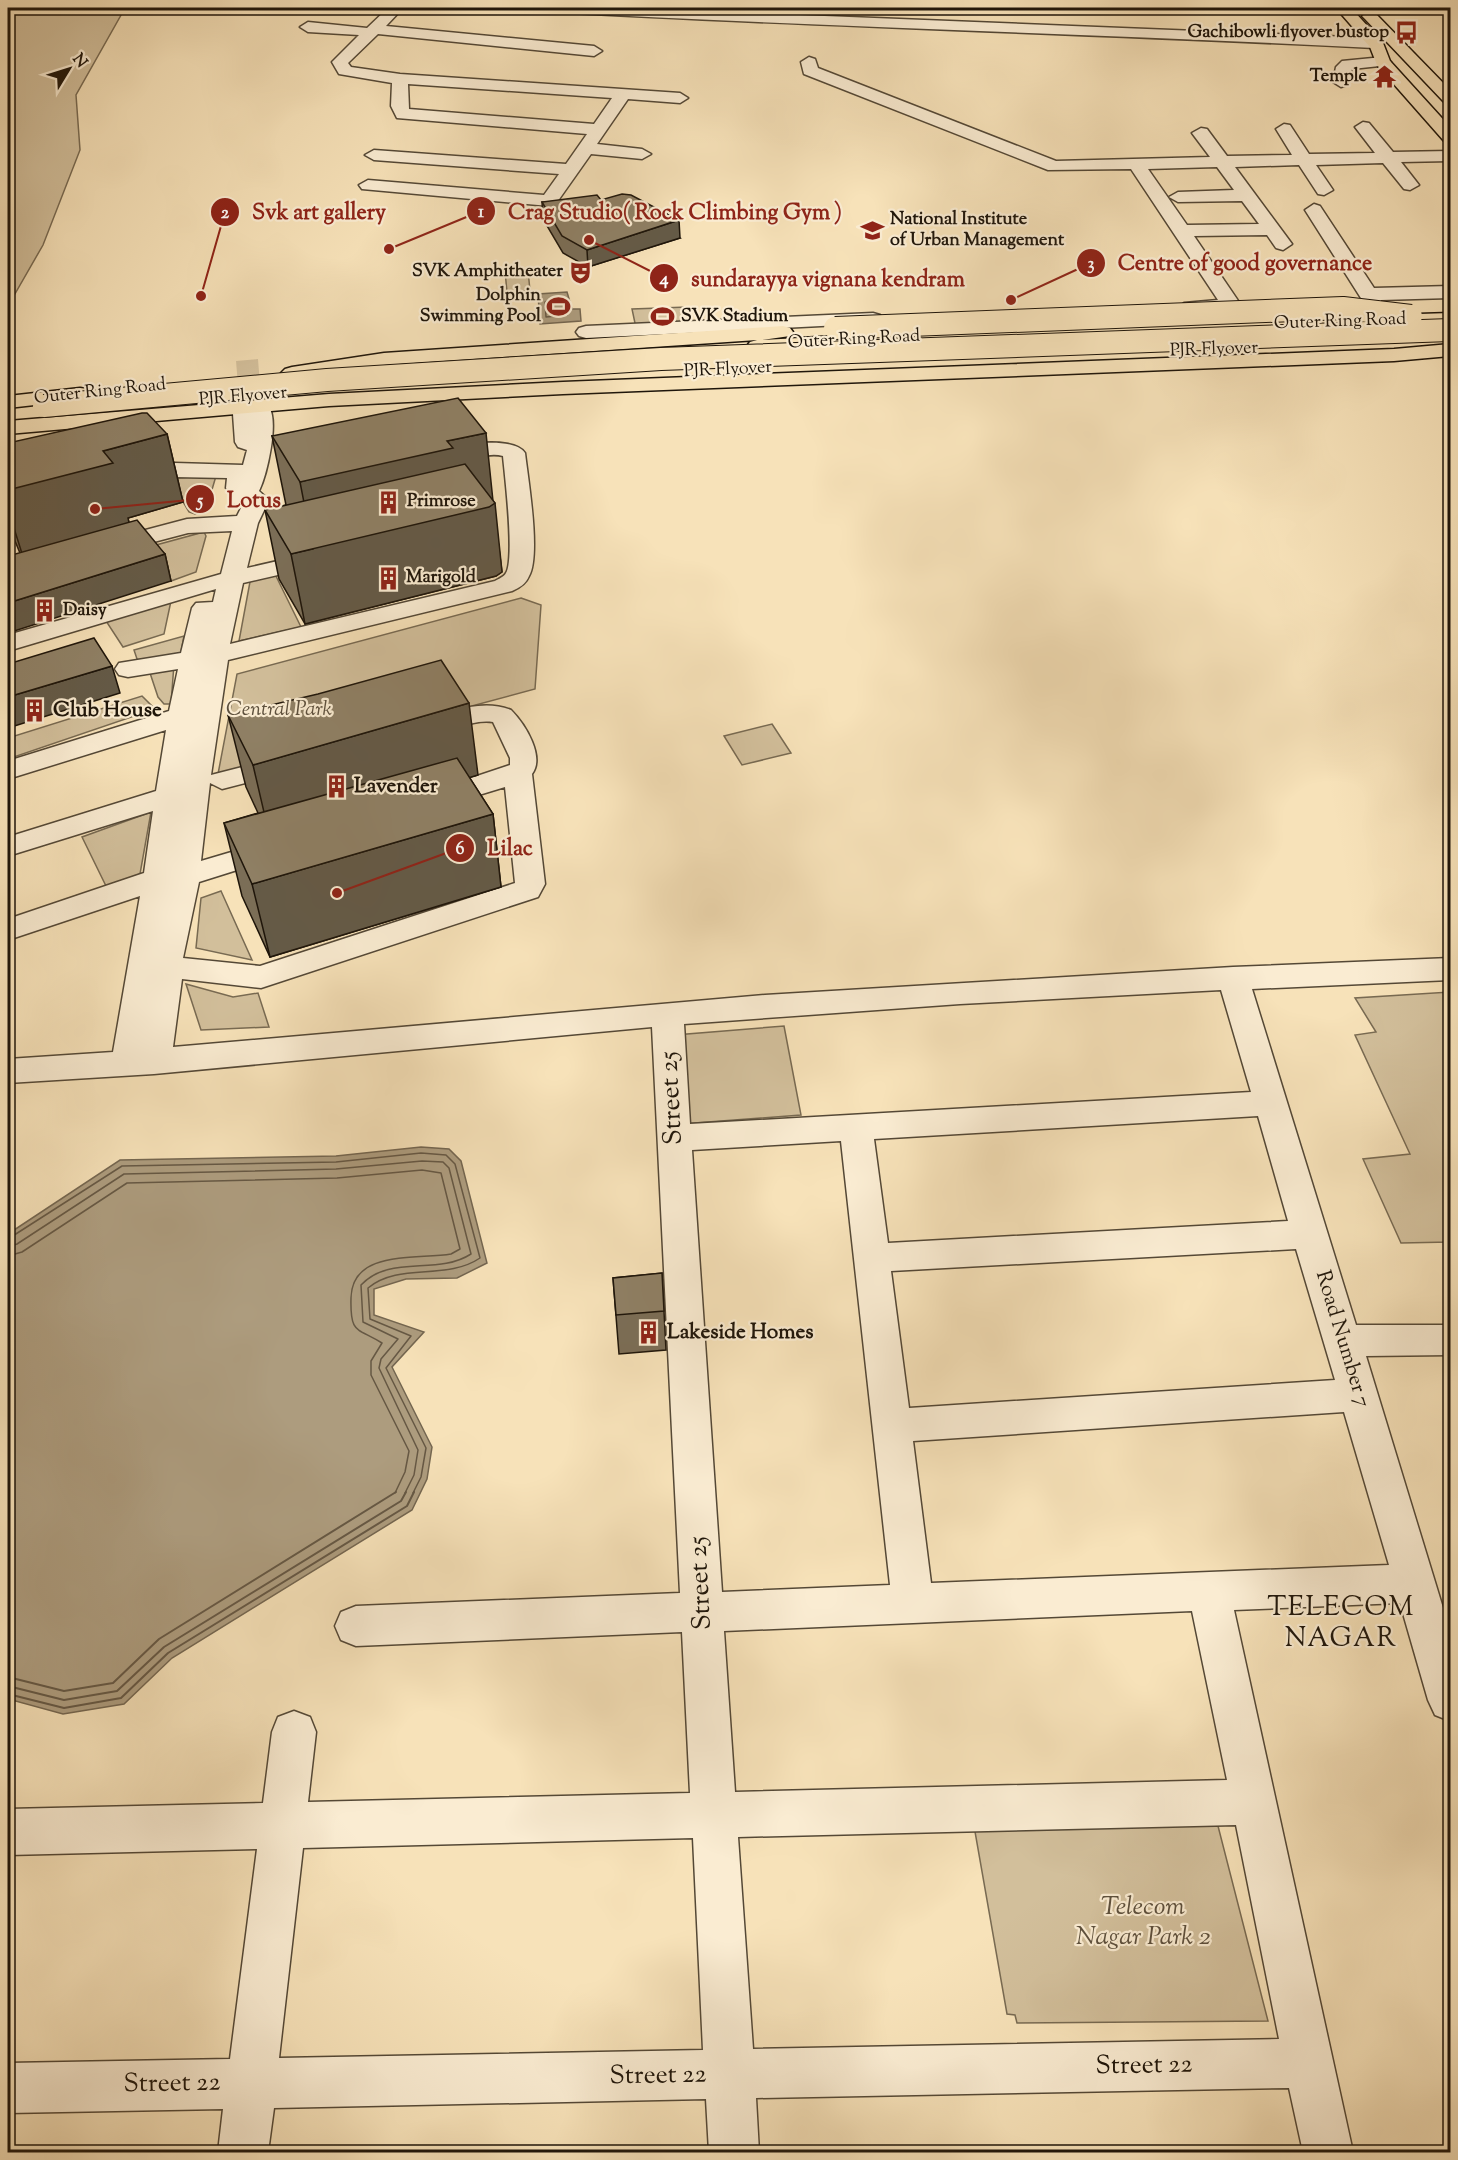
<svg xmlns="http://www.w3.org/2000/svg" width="1458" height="2160" font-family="'Sorts Mill Goudy',serif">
  <rect width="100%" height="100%" fill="#f7e2b9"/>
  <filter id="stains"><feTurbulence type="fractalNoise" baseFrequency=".00333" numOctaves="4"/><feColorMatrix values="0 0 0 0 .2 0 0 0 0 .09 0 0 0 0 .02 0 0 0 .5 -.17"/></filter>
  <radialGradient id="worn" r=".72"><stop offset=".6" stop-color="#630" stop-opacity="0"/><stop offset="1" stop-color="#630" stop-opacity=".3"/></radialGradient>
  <g fill="#d2bf9b" stroke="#786a52" stroke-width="1.5">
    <polygon points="8,8 125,8 76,95 80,150 43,245 8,306"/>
    <polygon points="528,270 530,291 507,292 505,271"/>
    <polygon points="688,307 694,325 636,328 632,309"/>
    <polygon points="216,476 206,510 195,514 189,512 169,478"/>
    <polygon points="204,532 206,536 196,572 171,581 145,548"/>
    <polygon points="272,568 301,627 239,641 252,571"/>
    <polygon points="521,598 541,605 535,689 218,774 237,674"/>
    <polygon points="171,601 164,634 123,647 106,621"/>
    <polygon points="184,636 180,657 145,663 137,659 134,650"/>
    <polygon points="174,664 171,704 164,704 158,697 149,670"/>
    <polygon points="142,696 155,709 8,759 8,738"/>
    <polygon points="772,724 791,753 742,765 724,736"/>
    <polygon points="151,812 140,874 107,888 82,837"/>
    <polygon points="221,891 252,960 196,948 201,898"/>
    <polygon points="186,984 233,997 258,993 269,1027 201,1030"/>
    <polygon points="1450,992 1450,1242 1401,1243 1363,1159 1410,1154 1355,1035 1376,1032 1355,998"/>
    <polygon points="784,1026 801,1115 681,1124 675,1035"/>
    <polygon points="974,1826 1218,1826 1268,2021 1017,2023 1015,2015 1007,2014"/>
  </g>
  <g fill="#ad9c7e" stroke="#746650" stroke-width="1.5">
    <polygon points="567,292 572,309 580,309 581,321 540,324 538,294"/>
    <polygon points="421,1147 449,1149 461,1161 487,1263 457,1278 406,1279 374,1289 374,1315 424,1332 392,1367 432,1447 427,1479 412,1510 172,1658 124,1704 63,1714 8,1699 8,1234 120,1160 336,1156"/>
  </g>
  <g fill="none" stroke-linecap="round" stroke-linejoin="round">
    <g stroke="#665844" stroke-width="1.5">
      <polygon points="548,300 562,300 567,315 546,317 545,302"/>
      <path d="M8,1239L122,1166L336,1162L421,1153L446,1155L455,1164L480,1258C446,1281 400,1262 368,1288L370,1319L411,1336L386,1368L426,1448L421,1477L413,1493"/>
      <path d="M8,1247L17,1244L124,1174L336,1169L422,1161L443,1162L449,1168L471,1254C437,1276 390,1254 361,1285L363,1322L398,1339L381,1359L379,1368L418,1450L414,1475L405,1493"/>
      <path d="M8,1256L22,1252L127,1183L337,1178L422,1170L441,1173L460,1249L451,1254C417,1260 352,1249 351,1298C350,1335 357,1327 382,1343L371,1361V1375L409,1451L405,1472L395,1493"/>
    </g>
    <g stroke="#665844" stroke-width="2">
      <polyline points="8,1677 64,1691 113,1683 159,1639 396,1492"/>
      <polyline points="8,1686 64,1700 117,1691 164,1647 401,1501 406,1492"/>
      <polyline points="8,1694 64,1708 121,1698 168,1653 407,1506 414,1492"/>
    </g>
    <polyline stroke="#d6c39f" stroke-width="22" stroke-dasharray="22 10" stroke-linecap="butt" points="247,360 251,410"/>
    <defs>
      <g id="minor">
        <path d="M388,8H403L386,26L594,46L602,51L594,56L378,34L348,63L351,67L400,74L680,93L688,98L680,103L628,99L597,144L642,149L651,154L642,159L591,154L555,205L549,206L362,189L359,185L368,180L544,195L559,174L374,160L365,155L374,150L566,164L587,134L397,118L391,106L392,83L339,74L332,62L359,35L308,32L300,27L308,22L367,28ZM408,84L612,98L594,124L409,109Z"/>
        <path d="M545,8H626L1374,38L1382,43L1374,48C1100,34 826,27 552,12Z"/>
        <path d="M809,57L815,59L818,68L1056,161L1210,157L1192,133L1201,128L1207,129L1227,156L1292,155L1276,129L1284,124L1290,125L1309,154L1375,153L1355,127L1363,122L1369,123L1393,152L1450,151V161L1401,162L1419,185L1410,190L1404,189L1383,163L1316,165L1333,190L1324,195L1318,194L1299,165L1235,167L1292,244L1283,250L1276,248L1267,235L1194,236L1241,305L1238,309C1222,313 1200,315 1184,311L1181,307L1184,303L1218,300L1131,169L1048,170L804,74L801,62ZM1217,167L1234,190L1178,192L1169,197L1178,202L1242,201L1259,224L1187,225L1148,169Z"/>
        <polygon points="1383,57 1391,62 1389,65 1352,69 1347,85 1341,87 1333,82 1336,67 1342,61"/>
        <polygon points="1314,204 1320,206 1374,288 1450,286 1450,298 1381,300 1380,306 1366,306 1305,210"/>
        <polygon points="873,313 880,315 883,319 880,323 586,338 579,336 576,332 579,328 586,326"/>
        <path d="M251,403L269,407C279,422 267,475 259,491L269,500L258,523L247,568L321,551L330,553L333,558L330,563L243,583L230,644L495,581C498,579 504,577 506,573C515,558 505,477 503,456C480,450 458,470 435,465L432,460C443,444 512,434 525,453C528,479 541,555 529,576C526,584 519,588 512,591L228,660L211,775L285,756L295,758L299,764L295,770L222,789L210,783L201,861L275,839L285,841L290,848L285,855L199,882L183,958L260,966L515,883L505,787L433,809L423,806L419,800L423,794L510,765V758L493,722C467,718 443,739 418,733L414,727L418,721C449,713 481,698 511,710C526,725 545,757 532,774L545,884L538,897L261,988L182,979L173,1047L765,995L1233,967L1450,958V980L1252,989L1356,1325H1450V1355L1366,1356L1450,1631V1721L1435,1715L1428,1700L1400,1603L1234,1610L1353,2152H1303L1289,2088L756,2098L759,2152H709L706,2099L274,2108L268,2152H218L223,2109L8,2113V2063L230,2059L257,1849L8,1855V1809L263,1803L272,1732L278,1717L294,1711L310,1717L316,1732L308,1802L690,1793L682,1632L356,1646L341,1640L335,1626L341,1612L356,1606L680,1593L652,1027L154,1074L8,1083V1059L113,1052L140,896L8,940V919L144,873L153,811L8,856V837L156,791L166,730L8,779V761L169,711L178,669L128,677L119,675L115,669L119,663L181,653L192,608L196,603L213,602L216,589L8,651V635L221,574L232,531L188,533L108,554L100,552L96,547L100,542L187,519L237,516L243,504L233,503L229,498L232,494L226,488L227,478L175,477L132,484L124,482L121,477L124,472L175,463L243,465L247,450L238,447L235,442L233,414L236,409ZM1221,990L1251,1092L690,1124L684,1024L960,1004ZM1258,1116L1288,1221L888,1243L874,1139ZM841,1141L890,1585L722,1592L692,1150ZM1296,1249L1335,1380L909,1408L891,1271ZM1344,1412L1389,1565L931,1583L913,1441ZM1192,1611L1227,1780L735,1792L724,1631ZM1236,1825L1279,2039L753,2049L738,1837ZM693,1838L703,2050L279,2058L303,1848Z"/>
      </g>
      <g id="major">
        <polygon points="1336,8 1351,8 1383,43 1390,61 1450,127 1450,142 1444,141 1377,65 1370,47"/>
        <polygon points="1370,11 1375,13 1450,90 1450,104 1444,102 1365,19 1362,16"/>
      </g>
      <g id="highway">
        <polygon points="1450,313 1450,325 750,350 747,346 750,342 757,340 384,365 292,379 285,377 281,373 285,369 292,367 384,353 783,326 790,328 793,332 790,336 762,340 1007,327"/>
        <polygon points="1450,344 1450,356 1394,361 563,394 329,406 8,434 8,421 329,394 563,382 1394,349"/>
        <polygon points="80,388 88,389 91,394 88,399 8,408 8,396"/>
      </g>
    </defs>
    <use href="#minor" stroke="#544836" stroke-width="3"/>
    <use href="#major" stroke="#1e150a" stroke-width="3"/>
    <use href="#highway" stroke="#1e150a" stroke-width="3"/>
    <use href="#minor" fill="#faecd2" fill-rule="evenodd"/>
    <use href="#major" fill="#f7e2b9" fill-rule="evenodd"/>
    <use href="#highway" fill="#f7e2b9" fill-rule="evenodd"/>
    <defs>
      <g id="highway-bridge">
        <polyline points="835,328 1343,308 1411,316"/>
        <polyline points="44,406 327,380 661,359 1450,330"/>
      </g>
    </defs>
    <use href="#highway-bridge" stroke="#1e150a" stroke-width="24" stroke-linecap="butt"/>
    <use href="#highway-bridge" stroke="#f7e2b9" stroke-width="22"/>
  </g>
  <g fill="#7b6e57" stroke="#1e150a" stroke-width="1.5">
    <polygon points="601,200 680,238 588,267 563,253 543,219 542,202"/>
    <polygon points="167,434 183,502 128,518 129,523 165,554 171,581 20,553 8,524 8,443"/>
    <polygon points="272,436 493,501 502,572 496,576 305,624 279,579 265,510 286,505"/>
    <polygon points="228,715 478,775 469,777 493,814 501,887 270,957 242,896 224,823 258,813 246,787"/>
    <polygon points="662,1273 666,1350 619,1354 613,1278"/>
  </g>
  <g fill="#645a47" stroke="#1e150a" stroke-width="1.5">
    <polygon points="679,220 680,238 588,267 587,250"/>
    <polygon points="486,433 493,501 495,503 502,572 496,576 305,624 291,554 313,549 300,482 447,441"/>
    <polygon points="167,434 183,502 128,518 131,532 24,560 8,509 8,490 103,451"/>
    <polygon points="165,554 171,581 8,633 8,603"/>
    <polygon points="112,666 120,693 8,728 8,697"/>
    <polygon points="469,703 478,775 270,838 253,765"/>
    <polygon points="493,814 501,887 270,957 252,884"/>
  </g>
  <g fill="#8f8065" stroke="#1e150a" stroke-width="1.5">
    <polygon points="622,194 631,195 679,220 587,250 562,236 542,202 597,195 601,200"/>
    <polygon points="458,398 486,433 447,441 453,448 300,482 272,436"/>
    <polygon points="142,413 147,413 167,434 103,451 113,463 8,490 8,443"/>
    <polygon points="465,464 495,503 489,507 291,554 265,510"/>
    <polygon points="137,520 165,554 8,603 8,556"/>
    <polygon points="94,638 112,666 8,697 8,664"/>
    <polygon points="441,660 469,703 253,765 228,715 318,694"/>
    <polygon points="457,758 493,814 252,884 224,823"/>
    <polygon points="662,1273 664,1311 616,1315 613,1278"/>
  </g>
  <defs>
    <symbol id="bus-bare" viewBox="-9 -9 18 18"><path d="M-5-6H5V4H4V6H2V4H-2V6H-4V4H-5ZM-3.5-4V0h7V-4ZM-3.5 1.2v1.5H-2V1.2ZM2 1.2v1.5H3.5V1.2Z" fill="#8f2418" stroke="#faecd2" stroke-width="2.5" paint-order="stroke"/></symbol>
    <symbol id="temple-bare" viewBox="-9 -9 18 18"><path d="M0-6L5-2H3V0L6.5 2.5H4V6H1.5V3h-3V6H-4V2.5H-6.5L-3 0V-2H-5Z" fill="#8f2418" stroke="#faecd2" stroke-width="2.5" paint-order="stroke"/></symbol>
    <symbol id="university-bare" viewBox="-9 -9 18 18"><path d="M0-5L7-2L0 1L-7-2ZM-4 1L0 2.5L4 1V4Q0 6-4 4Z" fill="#8f2418" stroke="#faecd2" stroke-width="2.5" paint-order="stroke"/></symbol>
    <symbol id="theatre-bare" viewBox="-9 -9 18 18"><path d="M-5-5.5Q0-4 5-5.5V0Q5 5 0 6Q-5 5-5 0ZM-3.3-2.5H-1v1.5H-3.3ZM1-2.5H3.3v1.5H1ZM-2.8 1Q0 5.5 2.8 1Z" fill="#8f2418" stroke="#faecd2" stroke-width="2.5" paint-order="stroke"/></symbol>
    <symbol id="stadium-bare" viewBox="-9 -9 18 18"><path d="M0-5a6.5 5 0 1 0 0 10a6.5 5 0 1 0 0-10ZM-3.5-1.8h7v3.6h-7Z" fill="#8f2418" stroke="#faecd2" stroke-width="2.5" paint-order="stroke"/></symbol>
    <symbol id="building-bare" viewBox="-9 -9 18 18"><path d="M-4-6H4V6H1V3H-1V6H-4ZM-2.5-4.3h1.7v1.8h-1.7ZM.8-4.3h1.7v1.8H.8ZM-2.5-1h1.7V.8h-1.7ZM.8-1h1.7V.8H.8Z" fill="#8f2418" stroke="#faecd2" stroke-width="2.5" paint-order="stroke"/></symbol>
  </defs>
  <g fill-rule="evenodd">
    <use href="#bus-bare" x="1390" y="16" width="33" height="33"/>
    <use href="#temple-bare" x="1368" y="60" width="33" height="33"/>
    <use href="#university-bare" x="856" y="214" width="33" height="33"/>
    <use href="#theatre-bare" x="564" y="256" width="33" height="33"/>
    <use href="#stadium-bare" x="542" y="290" width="33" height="33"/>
    <use href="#stadium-bare" x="646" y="300" width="33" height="33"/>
    <use href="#building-bare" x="372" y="486" width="33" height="33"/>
    <use href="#building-bare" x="372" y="562" width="33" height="33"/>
    <use href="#building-bare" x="28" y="594" width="33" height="33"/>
    <use href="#building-bare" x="18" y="694" width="33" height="33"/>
    <use href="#building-bare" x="320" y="770" width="33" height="33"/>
    <use href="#building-bare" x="632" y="1316" width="33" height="33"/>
  </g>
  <g text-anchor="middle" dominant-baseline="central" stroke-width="4.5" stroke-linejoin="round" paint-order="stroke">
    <g font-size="18" font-weight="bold" fill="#1e150a" stroke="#faecd2" text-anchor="start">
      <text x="1389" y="33" text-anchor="end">Gachibowli flyover bustop</text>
      <text x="1367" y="77" text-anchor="end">Temple</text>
      <text x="890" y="220">National Institute<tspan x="890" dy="21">of Urban Management</tspan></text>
      <text x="563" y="272" text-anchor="end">SVK Amphitheater</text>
      <text x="541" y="296" text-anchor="end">Dolphin<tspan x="541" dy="21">Swimming Pool</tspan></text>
      <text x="681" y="317">SVK Stadium</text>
      <text x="407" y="502">Primrose</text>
      <text x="406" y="578">Marigold</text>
      <text x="63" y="611">Daisy</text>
    </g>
    <g font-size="18" fill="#1e150a" stroke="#faecd2">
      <text transform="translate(1340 322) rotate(-2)">Outer Ring Road</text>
      <text transform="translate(854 340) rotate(-3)">Outer Ring Road</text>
      <text transform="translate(1214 350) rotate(-2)">PJR Flyover</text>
      <text transform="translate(728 370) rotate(-3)">PJR Flyover</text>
      <text transform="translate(100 392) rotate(-6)">Outer Ring Road</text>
      <text transform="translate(243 397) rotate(-5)">PJR Flyover</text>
    </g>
    <g font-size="21" font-style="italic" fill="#5d503d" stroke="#faecd2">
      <text x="279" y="710">Central Park</text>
    </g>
    <g font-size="21" font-weight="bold" fill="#1e150a" stroke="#faecd2" text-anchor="start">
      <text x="53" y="711">Club House</text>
      <text x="354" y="787">Lavender</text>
      <text x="667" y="1333">Lakeside Homes</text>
    </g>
    <g font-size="21" fill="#1e150a" stroke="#faecd2">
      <text transform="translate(1342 1339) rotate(73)">Road Number 7</text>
    </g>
    <g font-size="26" fill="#1e150a" stroke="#faecd2">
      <text transform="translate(672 1098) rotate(-93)">Street 25</text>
      <text transform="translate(701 1583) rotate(-93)">Street 25</text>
      <text transform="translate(1144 2066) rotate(-1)">Street 22</text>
      <text transform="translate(658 2076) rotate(-1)">Street 22</text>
      <text transform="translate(172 2084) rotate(-1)">Street 22</text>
    </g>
    <g font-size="26" font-style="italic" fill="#5d503d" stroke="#faecd2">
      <text x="1143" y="1907">Telecom<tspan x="1143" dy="30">Nagar Park 2</tspan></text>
    </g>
    <g font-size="27" letter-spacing="1.5" fill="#1e150a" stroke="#faecd2">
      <text x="1341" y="1608">TELECOM<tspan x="1341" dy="31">NAGAR</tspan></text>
    </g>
  </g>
  <path fill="none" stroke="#8f2418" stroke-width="2" d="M389 249L481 211M201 296L225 212M1011 300L1091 263M589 240L664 278M95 509L200 499M337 893L460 848"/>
  <g fill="#8f2418" stroke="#faecd2" stroke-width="2">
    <circle cx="389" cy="249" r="6"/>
    <circle cx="201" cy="296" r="6"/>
    <circle cx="1011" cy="300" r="6"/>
    <circle cx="589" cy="240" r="6"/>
    <circle cx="95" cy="509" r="6"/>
    <circle cx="337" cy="893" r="6"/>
    <circle cx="481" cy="211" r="15"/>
    <circle cx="225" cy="212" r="15"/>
    <circle cx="1091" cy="263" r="15"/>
    <circle cx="664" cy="278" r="15"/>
    <circle cx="200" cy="499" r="15"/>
    <circle cx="460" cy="848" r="15"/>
  </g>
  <g font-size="18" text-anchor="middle" font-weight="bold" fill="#fff">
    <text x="481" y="217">1</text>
    <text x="225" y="218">2</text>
    <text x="1091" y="269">3</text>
    <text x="664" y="284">4</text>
    <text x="200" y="506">5</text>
    <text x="460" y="854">6</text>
  </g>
  <g font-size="22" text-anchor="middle" font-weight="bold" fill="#8f2418" stroke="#faecd2" stroke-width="4.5" stroke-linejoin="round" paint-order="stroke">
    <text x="675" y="219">Crag Studio( Rock Climbing Gym )</text>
    <text x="319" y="219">Svk art gallery</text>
    <text x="1245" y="270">Centre of good governance</text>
    <text x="828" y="286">sundarayya vignana kendram</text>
    <text x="254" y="507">Lotus</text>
    <text x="510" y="855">Lilac</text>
  </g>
  <rect width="1458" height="2160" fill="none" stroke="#f7e2b9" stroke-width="30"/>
  <rect x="9" y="9" width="1440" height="2142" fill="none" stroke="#1e150a" stroke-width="3"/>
  <rect x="15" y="15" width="1428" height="2130" fill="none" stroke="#1e150a" stroke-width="1.5"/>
  <g transform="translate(69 69) rotate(52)" stroke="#faecd2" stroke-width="4.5" paint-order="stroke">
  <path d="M0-4.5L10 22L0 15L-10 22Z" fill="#1e150a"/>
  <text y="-9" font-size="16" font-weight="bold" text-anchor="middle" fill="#1e150a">N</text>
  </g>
  <rect width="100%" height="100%" filter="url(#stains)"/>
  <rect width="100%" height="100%" fill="url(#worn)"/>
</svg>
